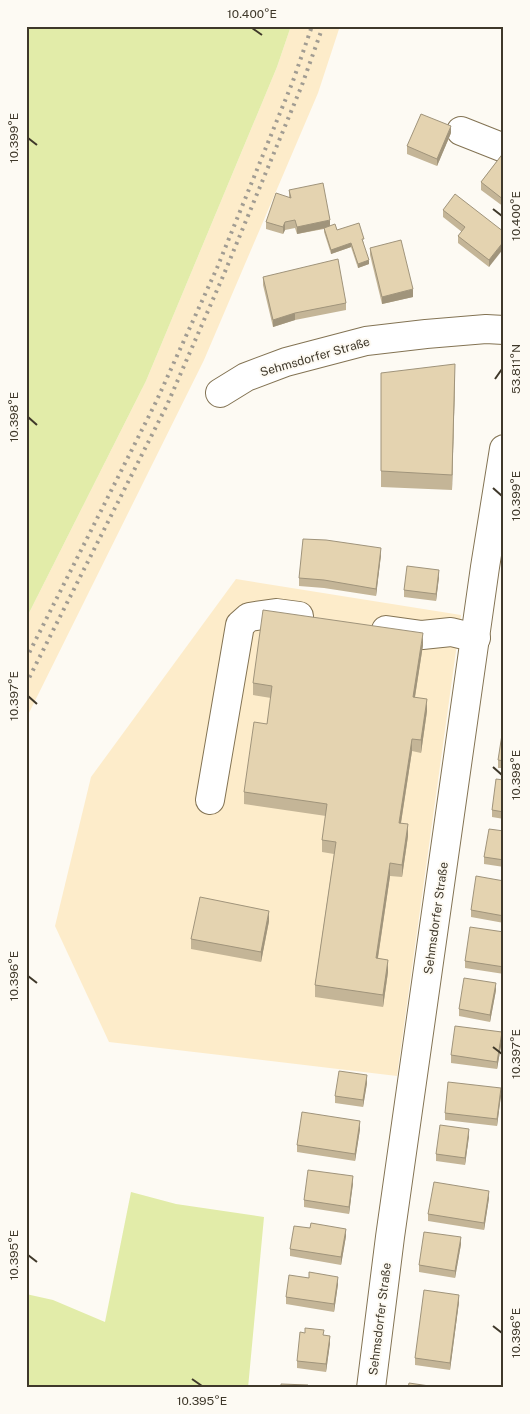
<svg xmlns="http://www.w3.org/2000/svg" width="530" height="1414" font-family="'Public Sans',sans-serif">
  <rect width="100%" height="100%" fill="#fdfaf3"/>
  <g fill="#fdecca">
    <polygon points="291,26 340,26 318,93 204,360 26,719 26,619 146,381 277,67"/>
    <polygon points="236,579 461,615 397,1076 109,1042 55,926 91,777"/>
  </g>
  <g fill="#e2eca9">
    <polygon points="26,26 291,26 277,67 146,381 26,619"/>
    <polygon points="131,1192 176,1204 264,1217 248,1388 26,1388 26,1294 53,1300 105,1322"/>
  </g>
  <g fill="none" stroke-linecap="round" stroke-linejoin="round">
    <defs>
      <g id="minor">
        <polyline points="461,131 504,148"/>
        <polyline points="220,393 246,377 286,362 366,341 426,334 486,329 504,330"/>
        <polyline points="386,630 422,635 451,632 476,638"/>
        <polyline points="210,800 240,625 249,617 276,613 299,616"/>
      </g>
      <polyline id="major" points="371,1388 390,1237 485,567 504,449"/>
    </defs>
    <use href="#minor" stroke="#837353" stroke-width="30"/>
    <use href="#major" stroke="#837353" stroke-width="30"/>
    <use href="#minor" stroke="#fff" stroke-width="28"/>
    <use href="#major" stroke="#fff" stroke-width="28"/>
    <g stroke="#a19c92" stroke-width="4" stroke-dasharray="2.5 5" stroke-linecap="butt">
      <polyline points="26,659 156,402 217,268 293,81 312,26"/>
      <polyline points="26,684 167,405 224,274 302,85 323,26"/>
    </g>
  </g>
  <g fill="#c4b597">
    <polygon points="451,133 437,166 407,154 407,146"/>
    <polygon points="504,152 504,207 481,190 481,182"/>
    <polygon points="289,190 330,226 337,230 364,242 363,243 369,264 358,268 351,247 331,254 324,232 324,229 297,234 295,228 285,230 283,234 266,229 266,222 289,198"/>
    <polygon points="443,210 504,232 489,267 458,243 458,236 462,232 443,217"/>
    <polygon points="370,248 413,297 382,304 370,255"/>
    <polygon points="263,277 346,303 346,310 295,320 273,327 263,285"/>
    <polygon points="381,373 455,380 452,490 381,487"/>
    <polygon points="381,555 376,596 324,588 299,586 299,578"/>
    <polygon points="439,577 436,601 404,597 404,590"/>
    <polygon points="423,645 415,697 427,711 421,753 412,751 401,823 408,836 402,877 390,876 378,958 388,972 383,1007 315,997 315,985 334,854 322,852 322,840 326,816 244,804 244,792 267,724 271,698 253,695 253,683"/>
    <polygon points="504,728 504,768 498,768 498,760"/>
    <polygon points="504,780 504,819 492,817 492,810"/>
    <polygon points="504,831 504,867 484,864 484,857"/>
    <polygon points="504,881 504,923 471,917 471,910"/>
    <polygon points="269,921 261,962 191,949 191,939"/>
    <polygon points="504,932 504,974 465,968 465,961"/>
    <polygon points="496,990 490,1022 459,1016 459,1009"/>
    <polygon points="502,1040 497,1069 451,1063 451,1055"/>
    <polygon points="367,1083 363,1107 335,1103 335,1096"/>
    <polygon points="501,1095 497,1126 445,1120 445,1113"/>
    <polygon points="360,1129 355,1161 297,1152 297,1145"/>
    <polygon points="469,1136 465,1165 436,1161 436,1154"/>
    <polygon points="353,1183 349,1214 304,1207 304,1200"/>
    <polygon points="489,1198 484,1230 428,1221 428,1214"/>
    <polygon points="346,1236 341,1265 290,1256 290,1249"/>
    <polygon points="461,1244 455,1278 419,1272 419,1265"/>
    <polygon points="338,1284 334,1312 286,1304 286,1297"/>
    <polygon points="459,1302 450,1370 415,1365 415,1358"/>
    <polygon points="324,1335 330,1343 326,1372 297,1368 297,1361"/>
  </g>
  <g fill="#a0947b">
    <polygon points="451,126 451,133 437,166 437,159"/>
    <polygon points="330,220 330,227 297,234 297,227"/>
    <polygon points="285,222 285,230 283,234 283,227"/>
    <polygon points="504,241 504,248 489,267 489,260"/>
    <polygon points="351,243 351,247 331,254 331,250"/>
    <polygon points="369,260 369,264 358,268 358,264"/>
    <polygon points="413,289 413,297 382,304 382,297"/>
    <polygon points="295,313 295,320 273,327 273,320"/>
    <polygon points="455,364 455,380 452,490 452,475"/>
    <polygon points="381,548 381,555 376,596 376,589"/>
    <polygon points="439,570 439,577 436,601 436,594"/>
    <polygon points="423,633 423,645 413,709 413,697"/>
    <polygon points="427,699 427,711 421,753 421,740"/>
    <polygon points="412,739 412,751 399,835 399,823"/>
    <polygon points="408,824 408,836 402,877 402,865"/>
    <polygon points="390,863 390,876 376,970 376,958"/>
    <polygon points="269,911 269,921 261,962 261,952"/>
    <polygon points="388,960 388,972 383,1007 383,995"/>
    <polygon points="496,983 496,990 490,1022 490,1015"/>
    <polygon points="502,1032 502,1040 497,1069 497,1062"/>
    <polygon points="367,1075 367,1083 363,1107 363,1100"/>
    <polygon points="501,1088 501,1095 497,1126 497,1119"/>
    <polygon points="360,1121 360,1129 355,1161 355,1154"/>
    <polygon points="469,1129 469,1136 465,1165 465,1158"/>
    <polygon points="353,1176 353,1183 349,1214 349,1207"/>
    <polygon points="489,1191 489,1198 484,1230 484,1223"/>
    <polygon points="346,1229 346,1236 341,1265 341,1257"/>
    <polygon points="461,1237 461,1244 455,1278 455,1271"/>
    <polygon points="338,1277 338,1284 334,1312 334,1304"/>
    <polygon points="459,1295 459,1302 450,1370 450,1363"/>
    <polygon points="330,1336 330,1343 326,1372 326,1364"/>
  </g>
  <g fill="#e4d3b0" stroke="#a0947b">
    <polygon points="421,114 451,126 437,159 407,146"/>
    <polygon points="504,152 504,200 481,182"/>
    <polygon points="323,183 330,220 297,227 295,220 285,222 283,227 266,222 276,193 291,198 289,190"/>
    <polygon points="455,194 504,232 504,241 489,260 458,236 465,227 443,210"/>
    <polygon points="359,223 364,239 362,239 369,260 358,264 351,243 331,250 324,228 335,224 337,230"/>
    <polygon points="401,240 413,289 382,297 370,248"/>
    <polygon points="338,259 346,303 295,313 273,320 263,277"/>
    <polygon points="455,364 452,475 381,471 381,373"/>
    <polygon points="303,539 326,540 381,548 376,589 324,580 299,578"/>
    <polygon points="407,566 439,570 436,594 404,590"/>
    <polygon points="263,610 423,633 413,697 427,699 421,740 412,739 399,823 408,824 402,865 390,863 376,958 388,960 383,995 315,985 336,842 322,840 327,804 244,792 254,722 267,724 272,686 253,683"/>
    <polygon points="503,728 504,728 504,761 498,760"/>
    <polygon points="496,779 504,780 504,812 492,810"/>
    <polygon points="489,829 504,831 504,860 484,857"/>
    <polygon points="476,876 504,881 504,916 471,910"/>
    <polygon points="200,897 269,911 261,952 191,939"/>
    <polygon points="470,927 504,932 504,967 465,961"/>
    <polygon points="464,978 496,983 490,1015 459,1009"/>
    <polygon points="455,1026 502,1032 497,1062 451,1055"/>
    <polygon points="339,1071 367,1075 363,1100 335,1096"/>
    <polygon points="448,1082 501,1088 497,1119 445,1113"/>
    <polygon points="302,1112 360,1121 355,1154 297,1145"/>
    <polygon points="440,1125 469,1129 465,1158 436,1154"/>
    <polygon points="308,1170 353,1176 349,1207 304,1200"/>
    <polygon points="434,1182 489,1191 484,1223 428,1214"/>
    <polygon points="311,1223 346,1229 341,1257 290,1249 294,1226 310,1228"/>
    <polygon points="424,1232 461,1237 455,1271 419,1265"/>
    <polygon points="309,1272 338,1277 334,1304 286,1297 289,1275 309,1278"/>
    <polygon points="424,1290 459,1295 450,1363 415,1358"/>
    <polygon points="305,1328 324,1330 323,1335 330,1336 326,1364 297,1361 300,1332 305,1333"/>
    <polygon points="409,1383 443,1388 408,1388"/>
    <polygon points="281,1384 308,1385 308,1388 281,1388"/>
  </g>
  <path fill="none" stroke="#3f382a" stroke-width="2" d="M252,28L262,35M28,138L37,145M493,209L502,216M495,379L502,369M28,417L37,425M493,488L502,496M28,696L37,704M493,767L502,775M28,976L37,983M493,1047L502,1054M28,1255L37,1262M493,1326L502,1333M192,1379L202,1386"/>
  <g text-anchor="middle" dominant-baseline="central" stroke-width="4" stroke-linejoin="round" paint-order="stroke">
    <g font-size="12" fill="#3f382a" stroke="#fdfaf3">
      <text transform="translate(315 357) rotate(-16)">Sehmsdorfer Straße</text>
      <text transform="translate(436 918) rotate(-82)">Sehmsdorfer Straße</text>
      <text transform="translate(380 1319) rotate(-83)">Sehmsdorfer Straße</text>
    </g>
  </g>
  <rect width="530" height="1414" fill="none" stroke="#fdfaf3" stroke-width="55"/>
  <rect x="28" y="28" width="474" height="1358" fill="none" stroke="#3f382a" stroke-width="2"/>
  <g font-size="12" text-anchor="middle" fill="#3f382a">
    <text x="252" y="18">10.400°E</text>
    <text transform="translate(14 138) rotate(-90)" y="4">10.399°E</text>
    <text transform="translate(516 216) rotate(-90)" y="4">10.400°E</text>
    <text transform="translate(516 369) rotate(-90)" y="4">53.811°N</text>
    <text transform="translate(14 417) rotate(-90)" y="4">10.398°E</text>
    <text transform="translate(516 496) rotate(-90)" y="4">10.399°E</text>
    <text transform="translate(14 696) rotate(-90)" y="4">10.397°E</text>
    <text transform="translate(516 775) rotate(-90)" y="4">10.398°E</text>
    <text transform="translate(14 976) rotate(-90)" y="4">10.396°E</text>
    <text transform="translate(516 1054) rotate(-90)" y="4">10.397°E</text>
    <text transform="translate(14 1255) rotate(-90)" y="4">10.395°E</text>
    <text transform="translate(516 1333) rotate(-90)" y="4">10.396°E</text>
    <text x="202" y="1405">10.395°E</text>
  </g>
</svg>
